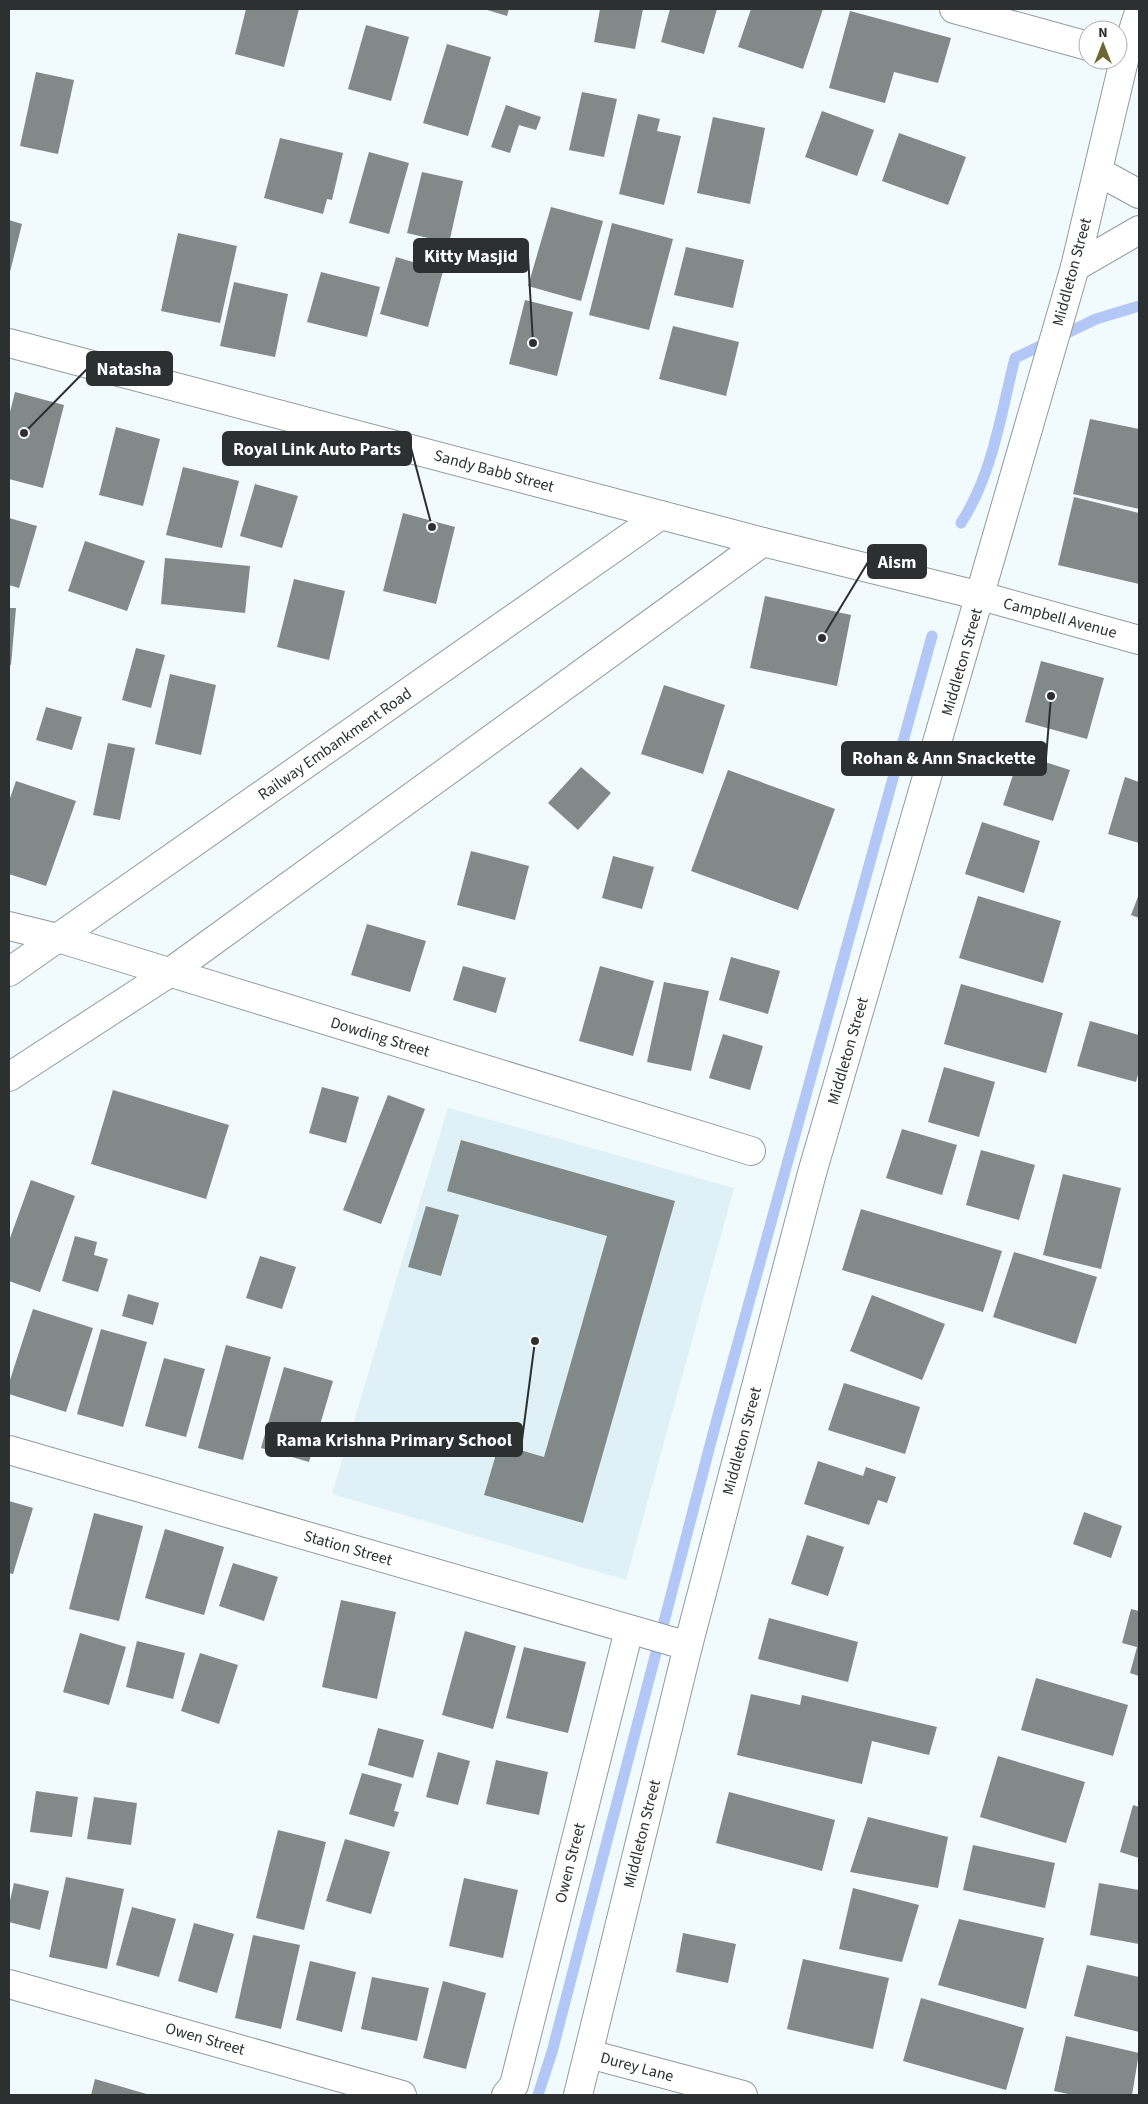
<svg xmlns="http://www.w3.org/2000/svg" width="1148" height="2104" font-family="'Source Sans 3',sans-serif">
  <rect width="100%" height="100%" fill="#f1fafd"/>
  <polygon fill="#dff1f7" points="448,1108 734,1188 626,1580 332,1494"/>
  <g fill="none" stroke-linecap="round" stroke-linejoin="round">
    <g stroke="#b2c7f5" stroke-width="11">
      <path d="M961,523C993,474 1001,413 1015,358L1096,319L1139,306"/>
      <polyline points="538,2095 552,2052 714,1430 932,636"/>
    </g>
  </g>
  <g fill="#818989">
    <polygon points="246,9 299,9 284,67 235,54"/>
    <polygon points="484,9 509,9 507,16"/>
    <polygon points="600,9 643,9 635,49 594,42"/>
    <polygon points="670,9 717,9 704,54 661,42"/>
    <polygon points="751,9 823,9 803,69 738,47"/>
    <polygon points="850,11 951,38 938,83 894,72 885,103 829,88"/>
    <polygon points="366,25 409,37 391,101 348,89"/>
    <polygon points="447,44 491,57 468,136 423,123"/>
    <polygon points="36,72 74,80 58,154 20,146"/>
    <polygon points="582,92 617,99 604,157 569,150"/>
    <polygon points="506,105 541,117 536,130 519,125 510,153 491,147"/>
    <polygon points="822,111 874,130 857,176 805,157"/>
    <polygon points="638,114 660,119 657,131 681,136 664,205 619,194"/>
    <polygon points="713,117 765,128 750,204 697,193"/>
    <polygon points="899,133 966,157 948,205 882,181"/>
    <polygon points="280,138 343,153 332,200 327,199 323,214 264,198"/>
    <polygon points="369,152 409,163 389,234 349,223"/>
    <polygon points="422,172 463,181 449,243 407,233"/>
    <polygon points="551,207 603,221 581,301 528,286"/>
    <polygon points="9,220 22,224 9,276"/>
    <polygon points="612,223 673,239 649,330 589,315"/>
    <polygon points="178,233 237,246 220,323 161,311"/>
    <polygon points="686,247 744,260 733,308 674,295"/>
    <polygon points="396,257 443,271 428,327 380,314"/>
    <polygon points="321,272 380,287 367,337 307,322"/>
    <polygon points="234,282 288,294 275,357 220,346"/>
    <polygon points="525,300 573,312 557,376 509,364"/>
    <polygon points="673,326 739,342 726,396 659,379"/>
    <polygon points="15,392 64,405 43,488 9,479 9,416"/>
    <polygon points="1090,419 1139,429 1139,509 1073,494"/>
    <polygon points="116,427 160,439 143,506 99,495"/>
    <polygon points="183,467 239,481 222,548 166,535"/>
    <polygon points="255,484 298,496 282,548 240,536"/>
    <polygon points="1074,497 1139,513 1139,584 1058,565"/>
    <polygon points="403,513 455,527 436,604 383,591"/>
    <polygon points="9,518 37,526 19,588 9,585"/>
    <polygon points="85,541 145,561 127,611 68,591"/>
    <polygon points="165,558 250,566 245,613 161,604"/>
    <polygon points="294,579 345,591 329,660 277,647"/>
    <polygon points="765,596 851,615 837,686 750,668"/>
    <polygon points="9,608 16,608 11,665 9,665"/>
    <polygon points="136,648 165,655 151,708 122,700"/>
    <polygon points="1041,661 1104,678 1087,739 1025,722"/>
    <polygon points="170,674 216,685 201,755 155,744"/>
    <polygon points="664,685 725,705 703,774 641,754"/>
    <polygon points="46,707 82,717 72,750 36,740"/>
    <polygon points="108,743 135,748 120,820 93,815"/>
    <polygon points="1020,754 1070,770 1053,821 1003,805"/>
    <polygon points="581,767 611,793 578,830 548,803"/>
    <polygon points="728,770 835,809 798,910 691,871"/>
    <polygon points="1125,777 1139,782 1139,843 1108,834"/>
    <polygon points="16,781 76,801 46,886 9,874 9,801"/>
    <polygon points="982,822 1040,841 1024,893 965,874"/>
    <polygon points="471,851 529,866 515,920 457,905"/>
    <polygon points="613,856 654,867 642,909 602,898"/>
    <polygon points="1139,894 1139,918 1131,915"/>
    <polygon points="978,896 1061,921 1043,983 959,958"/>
    <polygon points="367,924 426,941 410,992 351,975"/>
    <polygon points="731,957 780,971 768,1014 719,1000"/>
    <polygon points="463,966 506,978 496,1013 453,1000"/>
    <polygon points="600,966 654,981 633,1056 579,1041"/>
    <polygon points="664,982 709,991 691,1071 647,1062"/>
    <polygon points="961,984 1063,1013 1046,1073 944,1044"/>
    <polygon points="1090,1021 1139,1035 1139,1071 1136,1082 1077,1066"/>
    <polygon points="723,1034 763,1046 750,1090 709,1078"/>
    <polygon points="944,1067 995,1082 979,1137 928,1122"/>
    <polygon points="322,1087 359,1097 346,1143 309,1133"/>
    <polygon points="113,1090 229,1125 206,1199 91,1164"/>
    <polygon points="388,1095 425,1109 381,1224 343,1210"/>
    <polygon points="902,1129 957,1145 942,1195 886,1178"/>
    <polygon points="461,1140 675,1201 583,1523 484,1495 499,1444 544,1457 607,1236 447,1191"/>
    <polygon points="981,1150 1035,1165 1019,1220 966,1205"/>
    <polygon points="1063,1174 1121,1188 1101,1269 1043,1255"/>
    <polygon points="31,1180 75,1196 40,1292 9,1281 9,1241"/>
    <polygon points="426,1206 459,1215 441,1276 408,1267"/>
    <polygon points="861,1209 1002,1251 983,1312 842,1270"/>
    <polygon points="75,1236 97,1242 94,1255 108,1259 98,1292 62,1281"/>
    <polygon points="1014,1252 1097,1277 1076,1344 993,1317"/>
    <polygon points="260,1256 296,1267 282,1309 246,1298"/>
    <polygon points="128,1294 159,1303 153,1325 122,1316"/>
    <polygon points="872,1295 945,1324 922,1380 850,1351"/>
    <polygon points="33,1309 93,1328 66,1412 9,1394 9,1383"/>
    <polygon points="101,1329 147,1342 123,1427 77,1414"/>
    <polygon points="226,1345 271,1357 243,1460 198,1448"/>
    <polygon points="164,1358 205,1369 186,1437 145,1426"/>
    <polygon points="284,1367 333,1381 309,1462 261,1448"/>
    <polygon points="844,1383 920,1407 905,1454 828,1430"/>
    <polygon points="818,1461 863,1476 866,1467 896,1477 887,1503 878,1500 869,1525 804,1504"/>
    <polygon points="9,1501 33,1508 13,1574 9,1573"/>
    <polygon points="1084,1512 1122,1526 1111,1558 1073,1544"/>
    <polygon points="94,1513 143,1526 119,1621 69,1609"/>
    <polygon points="165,1529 224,1547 204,1615 145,1598"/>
    <polygon points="807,1535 844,1547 828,1596 791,1584"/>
    <polygon points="233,1563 278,1577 264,1621 219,1606"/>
    <polygon points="341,1600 396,1612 377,1699 322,1687"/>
    <polygon points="1131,1609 1139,1611 1139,1676 1130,1673 1137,1647 1122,1643"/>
    <polygon points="769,1618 858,1642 848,1682 758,1659"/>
    <polygon points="465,1631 516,1646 493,1729 442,1715"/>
    <polygon points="80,1633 126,1647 109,1705 63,1692"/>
    <polygon points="137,1641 185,1653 173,1699 126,1687"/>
    <polygon points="524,1647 586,1662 568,1733 506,1718"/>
    <polygon points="200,1653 238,1665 219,1724 181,1711"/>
    <polygon points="1036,1678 1128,1705 1113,1756 1021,1730"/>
    <polygon points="751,1694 800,1705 802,1695 937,1727 929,1755 872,1741 862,1784 737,1755"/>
    <polygon points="378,1728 424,1740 413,1778 368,1765"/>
    <polygon points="438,1752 470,1761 458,1805 426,1797"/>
    <polygon points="998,1756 1085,1782 1066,1843 980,1817"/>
    <polygon points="496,1760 548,1772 539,1815 486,1804"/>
    <polygon points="362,1773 402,1784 394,1811 399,1812 394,1827 349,1814"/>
    <polygon points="36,1791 78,1797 72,1837 30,1832"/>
    <polygon points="729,1792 835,1820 822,1871 716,1843"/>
    <polygon points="94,1797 137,1803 131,1845 87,1839"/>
    <polygon points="1133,1805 1139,1807 1139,1858 1120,1852"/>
    <polygon points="868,1817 948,1837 938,1888 850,1872"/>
    <polygon points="278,1830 326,1842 304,1930 256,1918"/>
    <polygon points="345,1839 390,1852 371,1914 326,1901"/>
    <polygon points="973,1845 1055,1863 1045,1908 963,1890"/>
    <polygon points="66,1877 124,1889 107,1969 49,1957"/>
    <polygon points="464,1878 518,1890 503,1958 449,1946"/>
    <polygon points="14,1883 49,1891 40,1930 9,1922 9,1905"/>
    <polygon points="1099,1883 1139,1890 1139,1944 1090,1935"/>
    <polygon points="853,1888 919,1905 902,1962 839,1949"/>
    <polygon points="132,1907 176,1919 159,1977 116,1965"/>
    <polygon points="959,1919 1044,1938 1026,2009 938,1985"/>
    <polygon points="194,1923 234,1934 217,1993 178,1981"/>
    <polygon points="683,1933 736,1944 728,1983 676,1972"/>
    <polygon points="253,1935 300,1945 281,2029 235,2018"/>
    <polygon points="803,1959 889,1978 873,2049 787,2029"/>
    <polygon points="310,1961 356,1972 342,2032 296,2020"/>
    <polygon points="1087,1965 1139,1977 1139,2032 1074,2016"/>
    <polygon points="372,1977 429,1988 417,2041 361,2029"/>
    <polygon points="443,1981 486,1993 466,2069 423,2058"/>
    <polygon points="921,1998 1024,2028 1006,2090 903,2061"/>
    <polygon points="1066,2036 1139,2053 1132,2095 1073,2095 1054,2091"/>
    <polygon points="95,2079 150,2095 91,2095"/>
  </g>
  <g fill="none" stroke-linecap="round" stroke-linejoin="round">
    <defs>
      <g id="minor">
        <polyline points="954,9 1088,46"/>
        <polyline points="1099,172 1139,194"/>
        <polyline points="1075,267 1139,230"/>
        <polyline points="9,926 58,938 751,1151"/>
        <polyline points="9,972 661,515"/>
        <polyline points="9,1077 169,973 763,542"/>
        <polyline points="9,1450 688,1646"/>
        <polyline points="9,1984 402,2095"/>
        <polyline points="589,2054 743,2095"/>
        <polyline points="506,2095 514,2085 629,1630"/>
      </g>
      <g id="tertiary">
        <polyline points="9,343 763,542 981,596 1139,640"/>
        <polyline points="578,2095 688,1646 812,1173 1075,267 1125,56 1139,12"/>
      </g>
    </defs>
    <use href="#minor" stroke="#929a9d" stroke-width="30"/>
    <use href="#tertiary" stroke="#929a9d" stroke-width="30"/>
    <use href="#minor" stroke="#fff" stroke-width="28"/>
    <use href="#tertiary" stroke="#fff" stroke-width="28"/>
  </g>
  <g text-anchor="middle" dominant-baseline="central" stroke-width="4" stroke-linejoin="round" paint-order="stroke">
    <g font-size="16" fill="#2d3031" stroke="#fff">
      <text transform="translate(1072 272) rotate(-75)">Middleton Street</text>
      <text transform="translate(494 471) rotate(15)">Sandy Babb Street</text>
      <text transform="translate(1060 618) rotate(15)">Campbell Avenue</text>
      <text transform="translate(962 662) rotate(-74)">Middleton Street</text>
      <text transform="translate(335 744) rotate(-35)">Railway Embankment Road</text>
      <text transform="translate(380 1037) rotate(17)">Dowding Street</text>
      <text transform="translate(848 1051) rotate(-74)">Middleton Street</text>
      <text transform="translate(742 1441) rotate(-75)">Middleton Street</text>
      <text transform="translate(348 1548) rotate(16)">Station Street</text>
      <text transform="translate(642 1834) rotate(-76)">Middleton Street</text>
      <text transform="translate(570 1863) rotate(-76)">Owen Street</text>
      <text transform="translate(205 2039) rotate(16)">Owen Street</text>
      <text transform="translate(637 2067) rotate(15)">Durey Lane</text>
    </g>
  </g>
  <path fill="none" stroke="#2d3031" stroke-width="2" d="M533 343L528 256M24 433L87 369M432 527L411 448M822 638L868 562M1051 696L1046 758M535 1341L522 1440"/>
  <g fill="#2d3031" stroke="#fff" stroke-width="2">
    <circle cx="533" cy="343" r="5"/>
    <circle cx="24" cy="433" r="5"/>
    <circle cx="432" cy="527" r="5"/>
    <circle cx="822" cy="638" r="5"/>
    <circle cx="1051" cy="696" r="5"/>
    <circle cx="535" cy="1341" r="5"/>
  </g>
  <g fill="#2d3031" stroke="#2d3031" stroke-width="2">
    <rect x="414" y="239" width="114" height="33" rx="5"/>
    <rect x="87" y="352" width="85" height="33" rx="5"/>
    <rect x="223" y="432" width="188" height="33" rx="5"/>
    <rect x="868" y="545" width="58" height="33" rx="5"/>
    <rect x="842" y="742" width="204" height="33" rx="5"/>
    <rect x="266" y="1423" width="256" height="33" rx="5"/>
  </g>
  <g font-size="18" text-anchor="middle" font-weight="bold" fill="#fff">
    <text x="471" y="262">Kitty Masjid</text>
    <text x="129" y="375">Natasha</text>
    <text x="317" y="455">Royal Link Auto Parts</text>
    <text x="897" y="568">Aism</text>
    <text x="944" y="764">Rohan &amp; Ann Snackette</text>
    <text x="394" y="1446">Rama Krishna Primary School</text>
  </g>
  <rect width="1148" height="2104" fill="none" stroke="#2d3031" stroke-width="20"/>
  <g transform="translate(1103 45)"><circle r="24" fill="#ffffff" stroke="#abacad"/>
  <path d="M0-4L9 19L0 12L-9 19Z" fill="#6d6632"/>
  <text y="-8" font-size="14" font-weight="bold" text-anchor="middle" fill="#2d3031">N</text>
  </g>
</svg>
